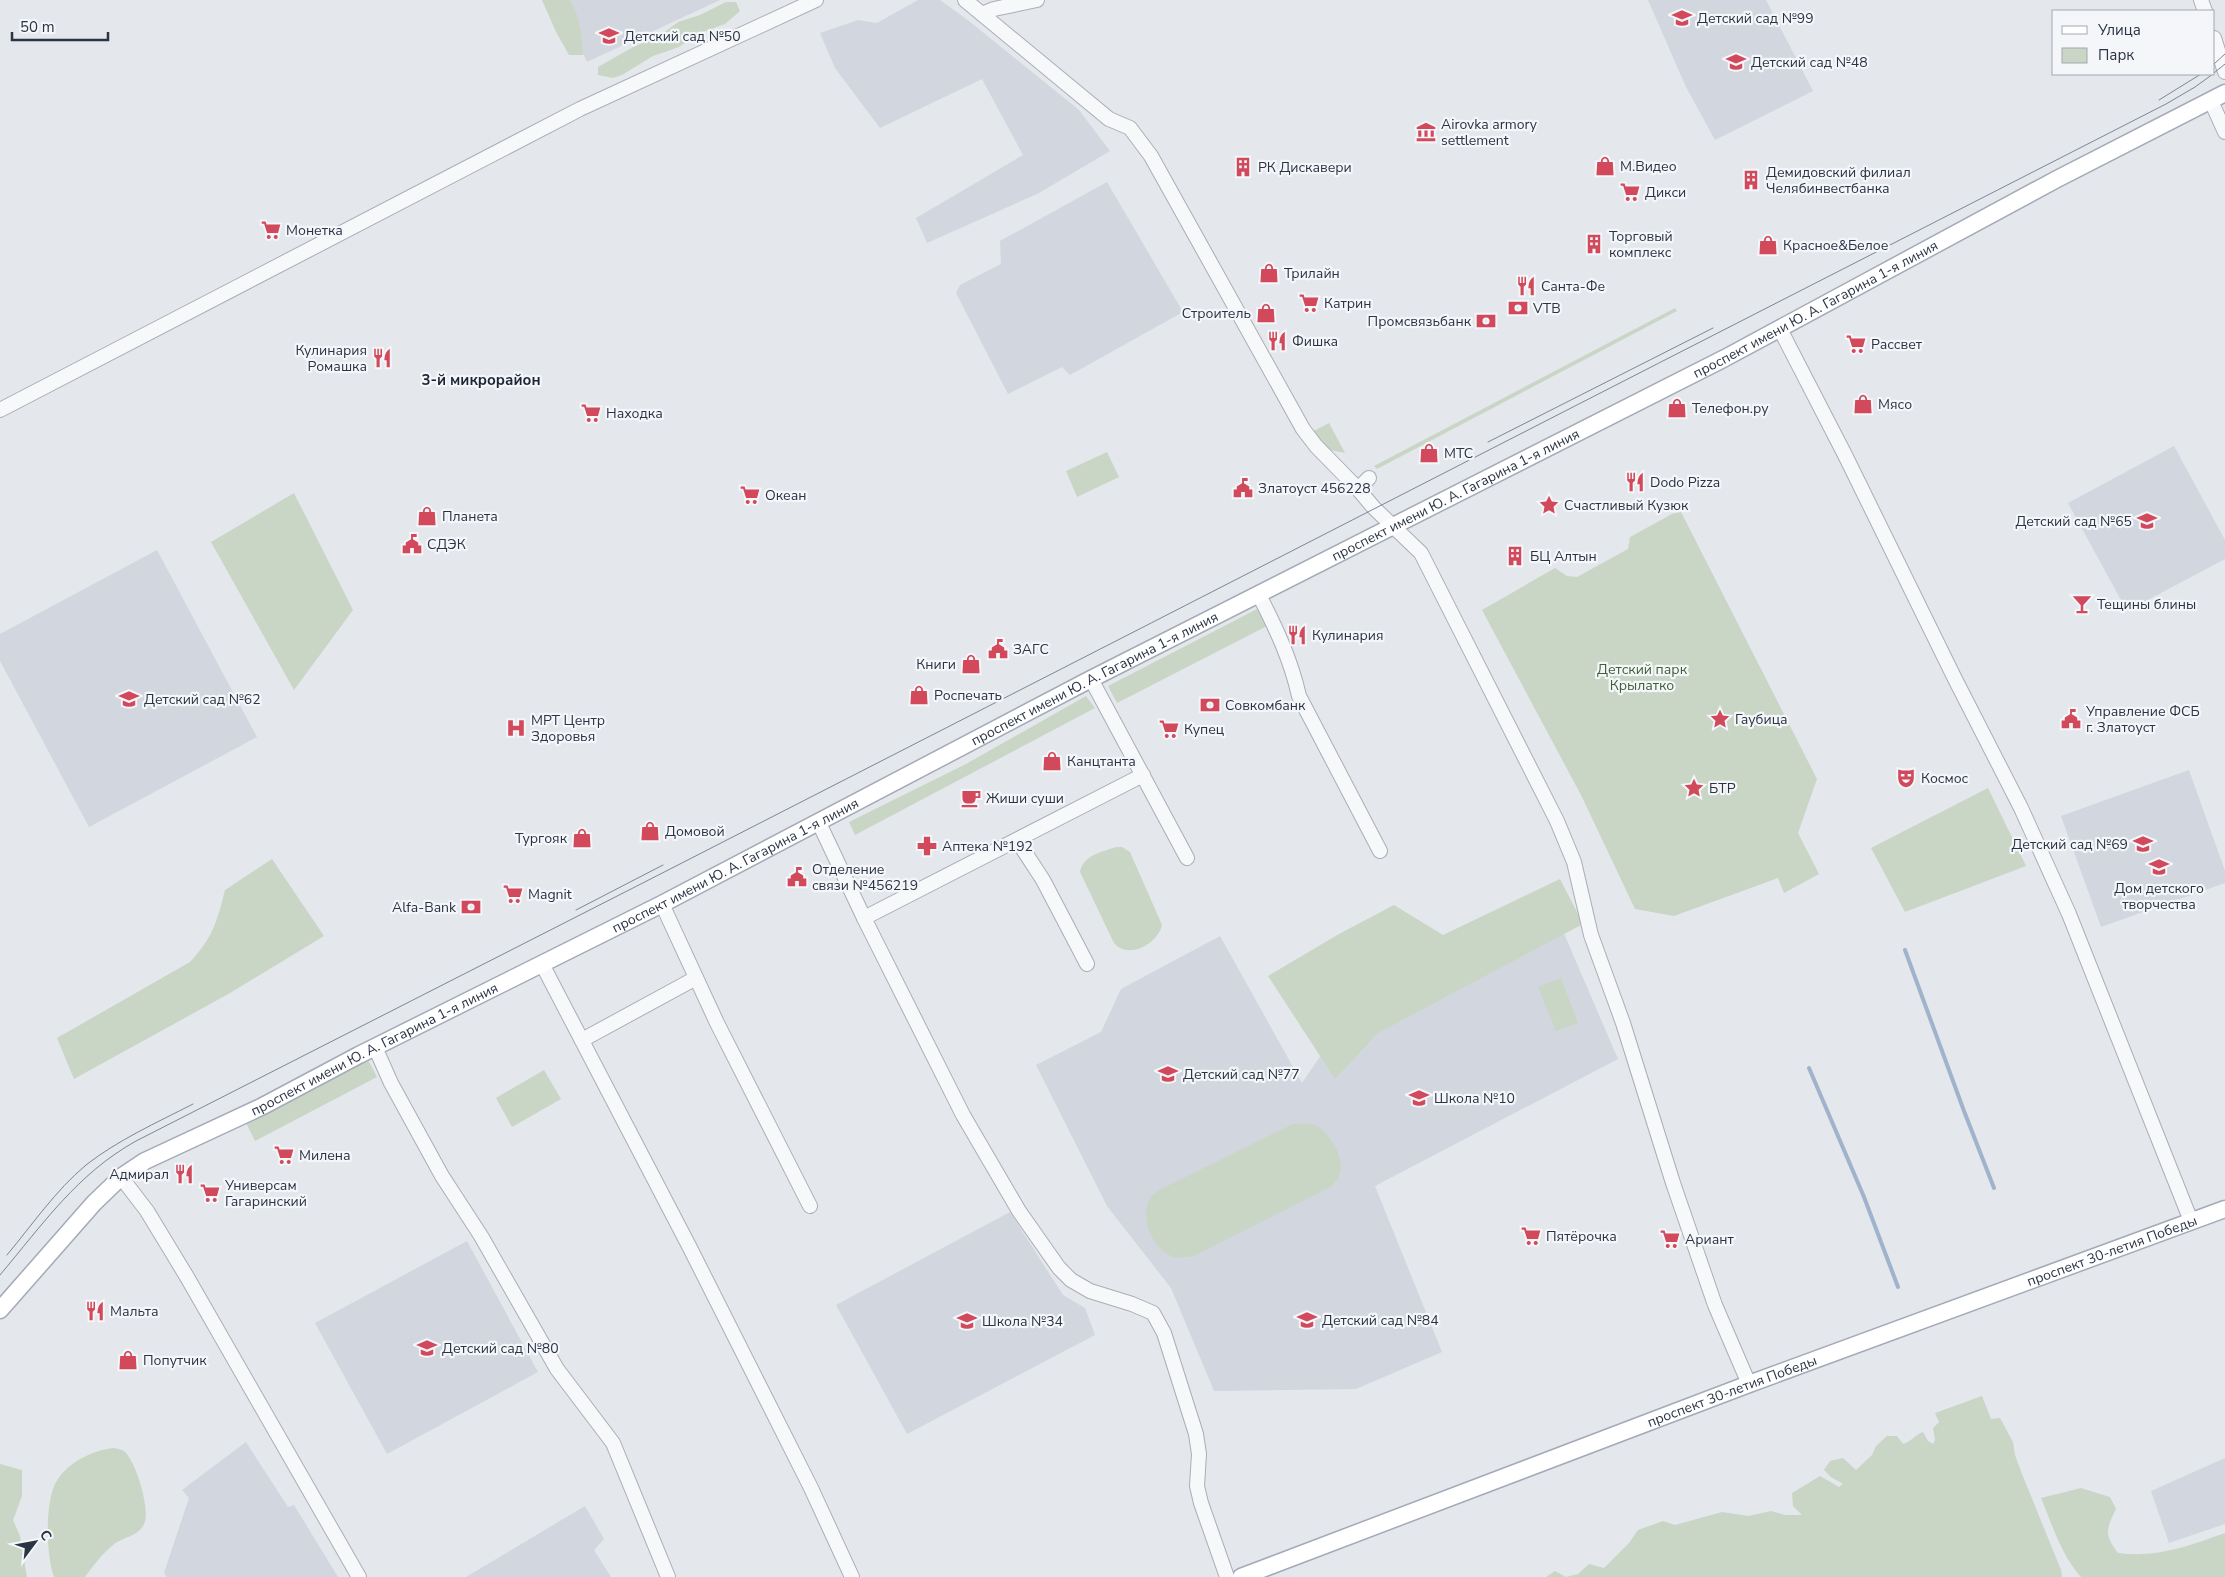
<svg xmlns="http://www.w3.org/2000/svg" width="2225" height="1577" font-family="'Nunito Sans',sans-serif">
  <rect width="100%" height="100%" fill="#e4e7ec"/>
  <g fill="#d2d6de">
    <polygon points="557,0 720,0 587,62"/>
    <polygon points="918,0 940,0 969,21 1079,110 1110,151 1039,193 927,243 916,218 1023,155 982,79 880,128 835,68 820,33 858,20 877,23"/>
    <polygon points="1648,0 1766,0 1813,91 1715,140 1686,87"/>
    <polygon points="1107,182 1183,312 1070,375 1062,367 1008,394 956,293 960,285 1001,264 1000,241"/>
    <polygon points="2174,446 2225,540 2225,559 2127,611 2068,503"/>
    <polygon points="157,550 257,737 89,827 0,661 0,634"/>
    <polygon points="2189,770 2225,871 2225,883 2101,927 2061,816"/>
    <polygon points="1556,915 1618,1059 1375,1186 1442,1352 1356,1389 1214,1391 1171,1288 1107,1206 1036,1065 1101,1032 1121,989 1220,936 1302,1083 1348,1015"/>
    <polygon points="1010,1212 1063,1295 1085,1308 1095,1335 907,1434 836,1305"/>
    <polygon points="467,1241 538,1372 387,1454 315,1323"/>
    <polygon points="246,1442 288,1507 294,1505 338,1577 167,1577 164,1573 189,1498 182,1490"/>
    <polygon points="2225,1458 2225,1524 2169,1543 2151,1491"/>
    <polygon points="585,1506 604,1539 594,1550 611,1577 466,1577"/>
  </g>
  <g fill="#c9d6c5">
    <path d="M542,0H569C580,14 582,38 583,55H569L556,32Z"/>
    <polygon points="726,2 736,2 740,11 725,24 700,33 679,47 653,56 622,75 613,78 598,75 598,67 635,46 658,37 678,22 700,15"/>
    <polygon points="1675,308 1677,311 1377,469 1374,466"/>
    <polygon points="1329,423 1345,453 1330,450 1310,433"/>
    <polygon points="1107,452 1119,477 1077,497 1066,471"/>
    <polygon points="294,493 353,610 294,690 211,542"/>
    <polygon points="1681,512 1817,779 1798,833 1819,874 1784,893 1778,878 1674,916 1635,909 1581,795 1482,610 1555,568 1567,576 1577,577 1628,549 1630,537 1672,514"/>
    <polygon points="1261,607 1269,625 1117,703 1108,686"/>
    <polygon points="1086,696 1095,708 855,835 849,822 966,764"/>
    <polygon points="1988,788 2026,866 1905,912 1871,848"/>
    <path d="M1116,847H1122L1130,852L1162,925C1158,944 1128,960 1114,943L1080,872C1083,855 1102,852 1116,847Z"/>
    <path d="M272,859L324,936L230,993L74,1079L57,1038L190,962C213,937 217,922 225,890Z"/>
    <polygon points="1560,879 1583,924 1378,1033 1335,1079 1268,976 1339,934 1394,905 1443,935"/>
    <polygon points="1561,978 1578,1023 1556,1031 1538,987"/>
    <polygon points="367,1058 377,1077 255,1141 246,1123"/>
    <polygon points="544,1070 561,1099 512,1127 496,1098"/>
    <path d="M1293,1124C1301,1124 1313,1122 1320,1128C1332,1137 1346,1161 1339,1176C1338,1180 1334,1183 1332,1186L1194,1256C1188,1257 1180,1258 1174,1257C1153,1250 1139,1219 1150,1198C1152,1195 1156,1193 1159,1190Z"/>
    <path d="M1982,1396L1991,1419L2000,1418L2013,1442L2015,1455L2022,1474L2061,1570L2062,1577H1546L1555,1571L1566,1577L1578,1574L1589,1564L1604,1568L1629,1543L1638,1530L1663,1521L1675,1525L1722,1512L1748,1516L1771,1511L1785,1515H1802L1793,1506L1792,1493L1820,1476L1839,1487L1843,1484L1831,1477L1824,1470L1830,1461L1843,1458L1856,1470L1872,1455L1876,1446L1887,1436H1897L1903,1444C1912,1441 1915,1435 1923,1432L1928,1441L1933,1444L1935,1440L1933,1428L1939,1422L1935,1413Z"/>
    <path d="M114,1448C118,1449 122,1449 125,1452C136,1462 151,1511 144,1524C138,1537 122,1537 113,1545C101,1555 94,1565 85,1577H54C46,1556 44,1498 58,1479C70,1461 94,1450 114,1448Z"/>
    <polygon points="0,1464 22,1470 22,1496 13,1520 20,1536 27,1577 0,1577"/>
    <path d="M2081,1488L2110,1497L2116,1509C2106,1529 2104,1534 2118,1553C2158,1558 2188,1546 2225,1533V1577H2081C2061,1555 2052,1524 2041,1498Z"/>
  </g>
  <g fill="none" stroke-linecap="round" stroke-linejoin="round">
    <g stroke="#9fb4cc" stroke-width="4">
      <polyline points="1905,950 1964,1111 1994,1188"/>
      <polyline points="1809,1068 1864,1197 1898,1287"/>
    </g>
    <defs>
      <g id="minor">
        <polyline points="965,0 1109,119 1130,128 1151,156 1303,429 1316,446 1358,489 1374,508 1421,553 1557,821 1574,862 1591,935 1623,1023 1673,1183 1715,1305 1749,1384"/>
        <polyline points="2201,0 2205,11"/>
        <polyline points="982,14 994,9 1037,0"/>
        <polyline points="2214,38 2225,72"/>
        <polyline points="2211,101 2225,132"/>
        <polyline points="1780,329 1845,455 1955,679 2021,808 2069,914 2191,1221"/>
        <polyline points="0,410 580,109 816,0"/>
        <polyline points="1358,489 1369,478"/>
        <path d="M1259,595C1276,628 1291,660 1299,696L1380,851"/>
        <polyline points="1091,679 1187,858"/>
        <polyline points="819,823 864,918 963,1115 1019,1211 1059,1268 1071,1280 1090,1291 1132,1304 1153,1313 1164,1333 1196,1434 1199,1454 1197,1486 1201,1503 1227,1577"/>
        <polyline points="1017,840 1043,880 1087,964"/>
        <polyline points="662,904 717,1023 810,1206"/>
        <polyline points="864,918 1143,775"/>
        <polyline points="542,964 689,1246 811,1488 852,1577"/>
        <polyline points="582,1040 696,978"/>
        <polyline points="375,1047 391,1083 442,1176 481,1236 557,1369 613,1443 668,1577"/>
        <polyline points="121,1177 147,1211 187,1277 359,1577"/>
      </g>
      <g id="major">
        <path id="s1" d="M0,1310L94,1203L121,1177L145,1161L261,1107L359,1055L662,904L1091,679L1725,358L2057,179L2225,93"/>
        <path id="s2" d="M1241,1577L1749,1384L2225,1209"/>
      </g>
    </defs>
    <use href="#minor" stroke="#a9aeb7" stroke-width="16"/>
    <use href="#major" stroke="#a3abb8" stroke-width="19"/>
    <use href="#minor" stroke="#f7f8fa" stroke-width="14"/>
    <use href="#major" stroke="#fff" stroke-width="16"/>
    <g stroke="#7d8696" stroke-width="1">
      <polyline points="2214,64 2225,54"/>
      <polyline points="2214,73 2225,64"/>
      <polyline points="2159,100 2201,74"/>
      <polyline points="1488,442 1713,328"/>
      <polyline points="576,910 663,865"/>
      <path d="M7,1255C32,1225 56,1190 86,1165C118,1140 156,1123 193,1104"/>
      <path d="M0,1275C43,1224 77,1174 136,1141C814,797 1489,449 2166,104L2195,87L2213,74"/>
    </g>
  </g>
  <defs>
    <symbol id="school-bare" viewBox="-9 -9 18 18"><path d="M0-5L7-2L0 1L-7-2ZM-4 1L0 2.5L4 1V4Q0 6-4 4Z" fill="#d1495b" stroke="#f4f6f9" stroke-width="2.5" paint-order="stroke"/></symbol>
    <symbol id="museum-bare" viewBox="-9 -9 18 18"><path d="M0-6L6-3V-2H-6V-3ZM-5-1h2V3h-2ZM-1-1h2V3h-2ZM3-1h2V3H3ZM-6 4H6V6H-6Z" fill="#d1495b" stroke="#f4f6f9" stroke-width="2.5" paint-order="stroke"/></symbol>
    <symbol id="shop-bare" viewBox="-9 -9 18 18"><path d="M-5-2.5h2.3a2.7 3.5 0 0 1 5.4 0H5L5.5 6h-11ZM-1.5-2.5h3a1.5 2.3 0 0 0-3 0Z" fill="#d1495b" stroke="#f4f6f9" stroke-width="2.5" paint-order="stroke"/></symbol>
    <symbol id="building-bare" viewBox="-9 -9 18 18"><path d="M-4-6H4V6H1V3H-1V6H-4ZM-2.5-4.3h1.7v1.8h-1.7ZM.8-4.3h1.7v1.8H.8ZM-2.5-1h1.7V.8h-1.7ZM.8-1h1.7V.8H.8Z" fill="#d1495b" stroke="#f4f6f9" stroke-width="2.5" paint-order="stroke"/></symbol>
    <symbol id="supermarket-bare" viewBox="-9 -9 18 18"><path d="M-6-5.5h2.5l.6 2H6L4.5 2H-2.5L-4.4-4H-6ZM-1.5 3.2a1.3 1.3 0 1 0 .1 0ZM3 3.2a1.3 1.3 0 1 0 .1 0Z" fill="#d1495b" stroke="#f4f6f9" stroke-width="2.5" paint-order="stroke"/></symbol>
    <symbol id="restaurant-bare" viewBox="-9 -9 18 18"><path d="M-5-6h1v4h1v-4h1v4h1v-4h1v5L-1.5 .5V6h-2V.5L-5-1ZM5-6V6H3V1.5H1.5Q1.5-4 5-6Z" fill="#d1495b" stroke="#f4f6f9" stroke-width="2.5" paint-order="stroke"/></symbol>
    <symbol id="bank-bare" viewBox="-9 -9 18 18"><path d="M-6-4H6V4H-6ZM0-2.3a2.3 2.3 0 1 0 0 4.6a2.3 2.3 0 1 0 0-4.6Z" fill="#d1495b" stroke="#f4f6f9" stroke-width="2.5" paint-order="stroke"/></symbol>
    <symbol id="civic-bare" viewBox="-9 -9 18 18"><path d="M-.6-6.5H3V-4.5H.6V-3L4-1V1h2V6H-6V1h2V-1L-.6-3ZM-1.2 2.5V6h2.4V2.5Z" fill="#d1495b" stroke="#f4f6f9" stroke-width="2.5" paint-order="stroke"/></symbol>
    <symbol id="sight-bare" viewBox="-9 -9 18 18"><path d="M0-6L1.8-2.2L6-1.7L2.9 1.2L3.7 5.4L0 3.3L-3.7 5.4L-2.9 1.2L-6-1.7L-1.8-2.2Z" fill="#d1495b" stroke="#f4f6f9" stroke-width="2.5" paint-order="stroke"/></symbol>
    <symbol id="bar-bare" viewBox="-9 -9 18 18"><path d="M-6-5H6L.8 .8V4.5H3.5V6h-7V4.5H-.8V.8Z" fill="#d1495b" stroke="#f4f6f9" stroke-width="2.5" paint-order="stroke"/></symbol>
    <symbol id="hospital-bare" viewBox="-9 -9 18 18"><path d="M-5-5h3v3.5h4V-5h3V5h-3V1.5h-4V5h-3Z" fill="#d1495b" stroke="#f4f6f9" stroke-width="2.5" paint-order="stroke"/></symbol>
    <symbol id="theatre-bare" viewBox="-9 -9 18 18"><path d="M-5-5.5Q0-4 5-5.5V0Q5 5 0 6Q-5 5-5 0ZM-3.3-2.5H-1v1.5H-3.3ZM1-2.5H3.3v1.5H1ZM-2.8 1Q0 5.5 2.8 1Z" fill="#d1495b" stroke="#f4f6f9" stroke-width="2.5" paint-order="stroke"/></symbol>
    <symbol id="cafe-bare" viewBox="-9 -9 18 18"><path d="M-5.5-4.5H6V0H3Q3 3.5 0 3.5H-2.5Q-5.5 3.5-5.5 0ZM3-3.2v2h1.7v-2ZM-6 4.5H4V6H-6Z" fill="#d1495b" stroke="#f4f6f9" stroke-width="2.5" paint-order="stroke"/></symbol>
    <symbol id="pharmacy-bare" viewBox="-9 -9 18 18"><path d="M-2-6h4v4h4v4h-4v4h-4v-4h-4v-4h4Z" fill="#d1495b" stroke="#f4f6f9" stroke-width="2.5" paint-order="stroke"/></symbol>
  </defs>
  <g fill-rule="evenodd">
    <use href="#school-bare" x="1668" y="4" width="28" height="28"/>
    <use href="#school-bare" x="595" y="22" width="28" height="28"/>
    <use href="#school-bare" x="1722" y="48" width="28" height="28"/>
    <use href="#museum-bare" x="1412" y="118" width="28" height="28"/>
    <use href="#shop-bare" x="1591" y="152" width="28" height="28"/>
    <use href="#building-bare" x="1229" y="153" width="28" height="28"/>
    <use href="#building-bare" x="1737" y="166" width="28" height="28"/>
    <use href="#supermarket-bare" x="1616" y="178" width="28" height="28"/>
    <use href="#supermarket-bare" x="257" y="216" width="28" height="28"/>
    <use href="#building-bare" x="1580" y="230" width="28" height="28"/>
    <use href="#shop-bare" x="1754" y="231" width="28" height="28"/>
    <use href="#shop-bare" x="1255" y="259" width="28" height="28"/>
    <use href="#restaurant-bare" x="1512" y="272" width="28" height="28"/>
    <use href="#supermarket-bare" x="1295" y="289" width="28" height="28"/>
    <use href="#bank-bare" x="1504" y="294" width="28" height="28"/>
    <use href="#shop-bare" x="1252" y="299" width="28" height="28"/>
    <use href="#bank-bare" x="1472" y="307" width="28" height="28"/>
    <use href="#restaurant-bare" x="1263" y="327" width="28" height="28"/>
    <use href="#supermarket-bare" x="1842" y="330" width="28" height="28"/>
    <use href="#restaurant-bare" x="368" y="344" width="28" height="28"/>
    <use href="#shop-bare" x="1849" y="390" width="28" height="28"/>
    <use href="#shop-bare" x="1663" y="394" width="28" height="28"/>
    <use href="#supermarket-bare" x="577" y="399" width="28" height="28"/>
    <use href="#shop-bare" x="1415" y="439" width="28" height="28"/>
    <use href="#restaurant-bare" x="1621" y="468" width="28" height="28"/>
    <use href="#civic-bare" x="1229" y="474" width="28" height="28"/>
    <use href="#supermarket-bare" x="736" y="481" width="28" height="28"/>
    <use href="#sight-bare" x="1535" y="491" width="28" height="28"/>
    <use href="#shop-bare" x="413" y="502" width="28" height="28"/>
    <use href="#school-bare" x="2133" y="507" width="28" height="28"/>
    <use href="#civic-bare" x="398" y="530" width="28" height="28"/>
    <use href="#building-bare" x="1501" y="542" width="28" height="28"/>
    <use href="#bar-bare" x="2068" y="590" width="28" height="28"/>
    <use href="#restaurant-bare" x="1283" y="621" width="28" height="28"/>
    <use href="#civic-bare" x="984" y="635" width="28" height="28"/>
    <use href="#shop-bare" x="957" y="650" width="28" height="28"/>
    <use href="#shop-bare" x="905" y="681" width="28" height="28"/>
    <use href="#school-bare" x="115" y="685" width="28" height="28"/>
    <use href="#bank-bare" x="1196" y="691" width="28" height="28"/>
    <use href="#sight-bare" x="1706" y="705" width="28" height="28"/>
    <use href="#civic-bare" x="2057" y="705" width="28" height="28"/>
    <use href="#hospital-bare" x="502" y="714" width="28" height="28"/>
    <use href="#supermarket-bare" x="1155" y="715" width="28" height="28"/>
    <use href="#shop-bare" x="1038" y="747" width="28" height="28"/>
    <use href="#theatre-bare" x="1892" y="764" width="28" height="28"/>
    <use href="#sight-bare" x="1680" y="774" width="28" height="28"/>
    <use href="#cafe-bare" x="957" y="784" width="28" height="28"/>
    <use href="#shop-bare" x="636" y="817" width="28" height="28"/>
    <use href="#shop-bare" x="568" y="824" width="28" height="28"/>
    <use href="#school-bare" x="2129" y="830" width="28" height="28"/>
    <use href="#pharmacy-bare" x="913" y="832" width="28" height="28"/>
    <use href="#school-bare" x="2145" y="853" width="28" height="28"/>
    <use href="#civic-bare" x="783" y="863" width="28" height="28"/>
    <use href="#supermarket-bare" x="499" y="880" width="28" height="28"/>
    <use href="#bank-bare" x="457" y="893" width="28" height="28"/>
    <use href="#school-bare" x="1154" y="1060" width="28" height="28"/>
    <use href="#school-bare" x="1405" y="1084" width="28" height="28"/>
    <use href="#supermarket-bare" x="270" y="1141" width="28" height="28"/>
    <use href="#restaurant-bare" x="170" y="1160" width="28" height="28"/>
    <use href="#supermarket-bare" x="196" y="1179" width="28" height="28"/>
    <use href="#supermarket-bare" x="1517" y="1222" width="28" height="28"/>
    <use href="#supermarket-bare" x="1656" y="1225" width="28" height="28"/>
    <use href="#restaurant-bare" x="81" y="1297" width="28" height="28"/>
    <use href="#school-bare" x="1293" y="1306" width="28" height="28"/>
    <use href="#school-bare" x="953" y="1307" width="28" height="28"/>
    <use href="#school-bare" x="413" y="1334" width="28" height="28"/>
    <use href="#shop-bare" x="114" y="1346" width="28" height="28"/>
  </g>
  <g text-anchor="middle" dominant-baseline="central" stroke-width="4.5" stroke-linejoin="round" paint-order="stroke">
    <g font-size="14" fill="#2b3445" stroke="#f4f6f9" text-anchor="start">
      <text x="1697" y="18">Детский сад №99</text>
      <text x="624" y="36">Детский сад №50</text>
      <text x="1751" y="62">Детский сад №48</text>
      <text x="1441" y="124">Airovka armory<tspan x="1441" dy="16">settlement</tspan></text>
      <text x="1620" y="166">М.Видео</text>
      <text x="1258" y="167">РК Дискавери</text>
      <text x="1766" y="172">Демидовский филиал<tspan x="1766" dy="16">Челябинвестбанка</tspan></text>
      <text x="1645" y="192">Дикси</text>
      <text x="286" y="230">Монетка</text>
      <text x="1609" y="236">Торговый<tspan x="1609" dy="16">комплекс</tspan></text>
      <text x="1783" y="245">Красное&amp;Белое</text>
      <text x="1284" y="273">Трилайн</text>
      <text x="1541" y="286">Санта-Фе</text>
      <text x="1324" y="303">Катрин</text>
      <text x="1533" y="308">VTB</text>
      <text x="1251" y="313" text-anchor="end">Строитель</text>
      <text x="1471" y="321" text-anchor="end">Промсвязьбанк</text>
      <text x="1292" y="341">Фишка</text>
      <text x="1871" y="344">Рассвет</text>
      <text x="367" y="350" text-anchor="end">Кулинария<tspan x="367" dy="16">Ромашка</tspan></text>
      <text x="1878" y="404">Мясо</text>
      <text x="1692" y="408">Телефон.ру</text>
      <text x="606" y="413">Находка</text>
      <text x="1444" y="453">МТС</text>
      <text x="1650" y="482">Dodo Pizza</text>
      <text x="1258" y="488">Златоуст 456228</text>
      <text x="765" y="495">Океан</text>
      <text x="1564" y="505">Счастливый Кузюк</text>
      <text x="442" y="516">Планета</text>
      <text x="2132" y="521" text-anchor="end">Детский сад №65</text>
      <text x="427" y="544">СДЭК</text>
      <text x="1530" y="556">БЦ Алтын</text>
      <text x="2097" y="604">Тещины блины</text>
      <text x="1312" y="635">Кулинария</text>
      <text x="1013" y="649">ЗАГС</text>
      <text x="956" y="664" text-anchor="end">Книги</text>
      <text x="934" y="695">Роспечать</text>
      <text x="144" y="699">Детский сад №62</text>
      <text x="1225" y="705">Совкомбанк</text>
      <text x="2086" y="711">Управление ФСБ<tspan x="2086" dy="16">г. Златоуст</tspan></text>
      <text x="1735" y="719">Гаубица</text>
      <text x="531" y="720">МРТ Центр<tspan x="531" dy="16">Здоровья</tspan></text>
      <text x="1184" y="729">Купец</text>
      <text x="1067" y="761">Канцтанта</text>
      <text x="1921" y="778">Космос</text>
      <text x="1709" y="788">БТР</text>
      <text x="986" y="798">Жиши суши</text>
      <text x="665" y="831">Домовой</text>
      <text x="567" y="838" text-anchor="end">Тургояк</text>
      <text x="2128" y="844" text-anchor="end">Детский сад №69</text>
      <text x="942" y="846">Аптека №192</text>
      <text x="812" y="869">Отделение<tspan x="812" dy="16">связи №456219</tspan></text>
      <text x="2159" y="888" text-anchor="middle">Дом детского<tspan x="2159" dy="16">творчества</tspan></text>
      <text x="528" y="894">Magnit</text>
      <text x="456" y="907" text-anchor="end">Alfa-Bank</text>
      <text x="1183" y="1074">Детский сад №77</text>
      <text x="1434" y="1098">Школа №10</text>
      <text x="299" y="1155">Милена</text>
      <text x="169" y="1174" text-anchor="end">Адмирал</text>
      <text x="225" y="1185">Универсам<tspan x="225" dy="16">Гагаринский</tspan></text>
      <text x="1546" y="1236">Пятёрочка</text>
      <text x="1685" y="1239">Ариант</text>
      <text x="110" y="1311">Мальта</text>
      <text x="1322" y="1320">Детский сад №84</text>
      <text x="982" y="1321">Школа №34</text>
      <text x="442" y="1348">Детский сад №80</text>
      <text x="143" y="1360">Попутчик</text>
    </g>
    <g font-size="14" fill="#2b3445" stroke="#f4f6f9">
      <text stroke="none"><textPath href="#s1" startOffset="2084">проспект имени Ю. А. Гагарина 1-я линия</textPath></text>
      <text stroke="none"><textPath href="#s1" startOffset="1679">проспект имени Ю. А. Гагарина 1-я линия</textPath></text>
      <text stroke="none"><textPath href="#s1" startOffset="1274">проспект имени Ю. А. Гагарина 1-я линия</textPath></text>
      <text stroke="none"><textPath href="#s1" startOffset="869">проспект имени Ю. А. Гагарина 1-я линия</textPath></text>
      <text stroke="none"><textPath href="#s1" startOffset="464">проспект имени Ю. А. Гагарина 1-я линия</textPath></text>
      <text stroke="none"><textPath href="#s2" startOffset="930">проспект 30-летия Победы</textPath></text>
      <text stroke="none"><textPath href="#s2" startOffset="525">проспект 30-летия Победы</textPath></text>
    </g>
    <g font-size="14" fill="#3f6138" stroke="#f4f6f9">
      <text x="1642" y="669">Детский парк<tspan x="1642" dy="16">Крылатко</tspan></text>
    </g>
    <g font-size="15" font-weight="bold" fill="#1d2536" stroke="#f4f6f9">
      <text x="481" y="380">3-й микрорайон</text>
    </g>
  </g>
  <rect x="2052" y="10" width="162" height="65" fill="#f4f6f9" stroke="#a4a8b1"/>
  <rect x="2062" y="26" width="25" height="8" fill="#ffffff" stroke="#a4a8b1"/>
  <text x="2098" y="35" font-size="15" fill="#2b3445">Улица</text>
  <rect x="2062" y="48" width="25" height="15" fill="#c9d6c5" stroke="#a4a8b1"/>
  <text x="2098" y="60" font-size="15" fill="#2b3445">Парк</text>
  <g transform="translate(35 1542) rotate(58)" stroke="#f4f6f9" stroke-width="4" paint-order="stroke">
  <path d="M0-4L9 19L0 12L-9 19Z" fill="#2b3445"/>
  <text y="-8" font-size="14" font-weight="bold" text-anchor="middle" fill="#2b3445">С</text>
  </g>
  <path d="M12 32v8h96v-8" fill="none" stroke="#2b3445" stroke-width="2.5"/>
  <text x="20" y="32" font-size="15" fill="#2b3445" stroke="#f4f6f9" stroke-width="4" paint-order="stroke">50 m</text>
</svg>
